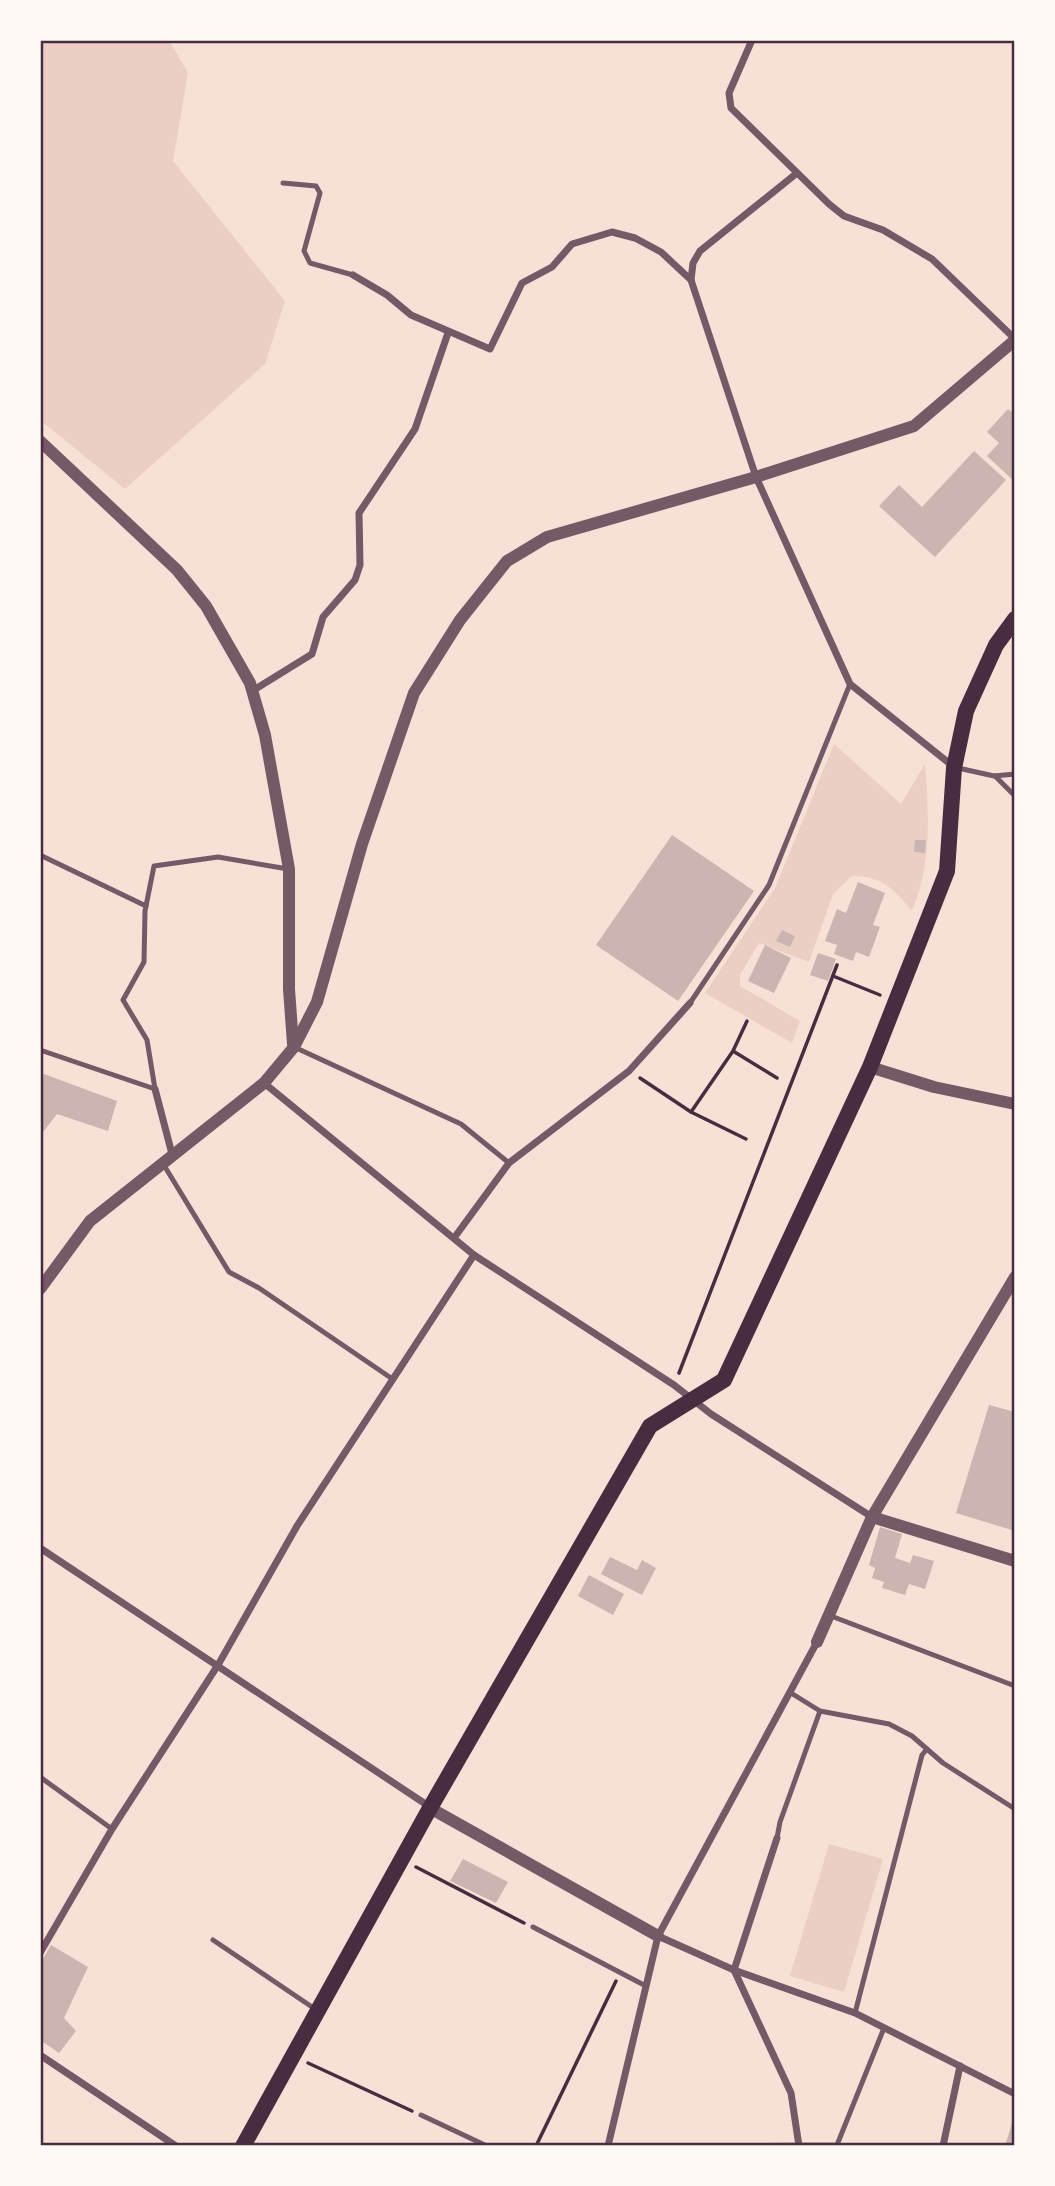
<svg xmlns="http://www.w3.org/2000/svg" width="1055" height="2186" font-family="Overpass,sans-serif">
  <rect width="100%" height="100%" fill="#f7e1d7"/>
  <g fill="#ebcfc5">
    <polygon points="40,40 169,40 188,73 173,161 285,301 265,364 125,489 40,420"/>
    <path d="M834,744L901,804L925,764C929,816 932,862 912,911C894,889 882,876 852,876L833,894L809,962L759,943L740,975V986L800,1021L792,1043L705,993L775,888Z"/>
    <polygon points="829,1844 883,1859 844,1992 790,1976"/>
  </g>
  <g fill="#ccb4b1">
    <polygon points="1008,409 1015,415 1015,482 987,456 999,443 987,432"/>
    <polygon points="974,451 1006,480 935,557 879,506 899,485 922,507"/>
    <polygon points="672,835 754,891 678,1001 596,945"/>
    <polygon points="915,840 926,840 925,853 914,852"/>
    <polygon points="858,882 885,893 873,925 880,927 869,957 856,952 853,961 834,954 837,945 825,941 837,909 846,913"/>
    <polygon points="782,930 795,936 790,947 776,941"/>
    <polygon points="765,945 791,958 774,993 748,981"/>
    <polygon points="818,953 836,959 828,981 810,975"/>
    <polygon points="44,1074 117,1101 108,1131 57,1114 40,1136 40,1078"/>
    <polygon points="989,1405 1015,1412 1015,1531 956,1513"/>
    <polygon points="880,1527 902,1534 895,1558 910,1563 913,1555 934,1561 925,1589 909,1584 905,1595 882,1588 884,1582 872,1578 875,1568 869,1565"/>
    <polygon points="610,1557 637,1570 642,1560 656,1568 642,1595 601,1574"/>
    <polygon points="589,1575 624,1594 613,1615 578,1596"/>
    <polygon points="463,1859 508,1882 496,1903 450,1881"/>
    <polygon points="51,1945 88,1967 64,2018 76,2031 59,2053 40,2040 40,1964"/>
    <polygon points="1013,2120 1015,2146 1005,2146"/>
  </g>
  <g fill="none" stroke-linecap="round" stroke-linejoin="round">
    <g stroke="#4a2c40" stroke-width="3.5">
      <polyline points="833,976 880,995"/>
      <polyline points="733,1051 777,1078"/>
      <polyline points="640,1078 691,1112 746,1139"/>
      <polyline points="691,1112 733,1051 747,1021"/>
      <polyline points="679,1373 837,965"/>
      <polyline points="416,1867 524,1923"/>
      <polyline points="308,2063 412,2111"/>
      <polyline points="536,2146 616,1981"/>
    </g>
    <g stroke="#755966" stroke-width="5">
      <polyline points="283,183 316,186 320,193 304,251 310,263 353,275"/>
      <polyline points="958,768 994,776 1015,774"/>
      <polyline points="995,776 1015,796"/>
      <polyline points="40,855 146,906"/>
      <polyline points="690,1003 769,885 850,684"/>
      <polyline points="294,1047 461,1124 509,1163"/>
      <polyline points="40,1050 155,1089 147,1040 123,1000 144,962 145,911 154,866 218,857 288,869"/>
      <polyline points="162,1162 229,1272 259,1288 391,1378"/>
      <polyline points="831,1616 1015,1686"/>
      <polyline points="791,1693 820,1711 889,1724 912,1736 943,1763 1015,1809"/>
      <polyline points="40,1777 112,1829"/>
      <polyline points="777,1838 780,1822 820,1711"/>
      <polyline points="533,1927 644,1985"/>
      <polyline points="213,1940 315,2009"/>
      <polyline points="855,2013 922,1755 927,1749"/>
      <polyline points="421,2115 487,2146"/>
      <polyline points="716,2146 837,2145 884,2028"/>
    </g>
    <g stroke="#755966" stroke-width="7">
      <polyline points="752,40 729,93 731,108 829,204 844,216 883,230 932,259 1015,339"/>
      <polyline points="797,173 700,251 693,263 691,280 756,477 850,684 954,767"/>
      <polyline points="353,275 387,295 411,315 490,349 522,283 552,267 572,244 612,232 635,238 661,252 691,280"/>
      <polyline points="252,691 312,654 323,617 355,580 360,565 359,513 415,429 448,333"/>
      <polyline points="264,1083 474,1255 674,1385 711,1414 872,1517"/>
      <polyline points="155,1089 172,1154"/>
      <polyline points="454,1238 509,1163 629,1071 690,1003"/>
      <polyline points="40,1548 430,1807"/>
      <polyline points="777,1838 734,1970 791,2093 799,2146"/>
      <polyline points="658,1936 734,1970 855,2013 1015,2094"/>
      <polyline points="40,1953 112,1829 218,1665 297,1526 474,1255"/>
      <polyline points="40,2055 176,2146"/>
      <polyline points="608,2146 658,1936 817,1642"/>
      <polyline points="943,2146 960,2066"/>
    </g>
    <g stroke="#755966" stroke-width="12">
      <polyline points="40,441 177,570 206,606 250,683 265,735 289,869 289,989 293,1044"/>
      <polyline points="870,1067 934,1087 1015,1104"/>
      <polyline points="40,1289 90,1221 264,1083 294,1047 317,1002 362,844 414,693 460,620 507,561 547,537 756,477 914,426 1015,340"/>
      <polyline points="872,1517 1015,1561"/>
      <polyline points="817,1642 872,1517 1015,1277"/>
      <polyline points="430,1808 658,1936"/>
    </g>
    <polyline stroke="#4a2c40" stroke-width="16" points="243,2146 430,1808 650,1426 724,1380 870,1067 947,871 954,768 966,711 996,645 1015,619"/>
  </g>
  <rect width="1055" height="2186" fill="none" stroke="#fffaf5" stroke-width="84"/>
  <rect x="42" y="42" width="971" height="2102" fill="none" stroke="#4a2c40" stroke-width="2.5"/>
</svg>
